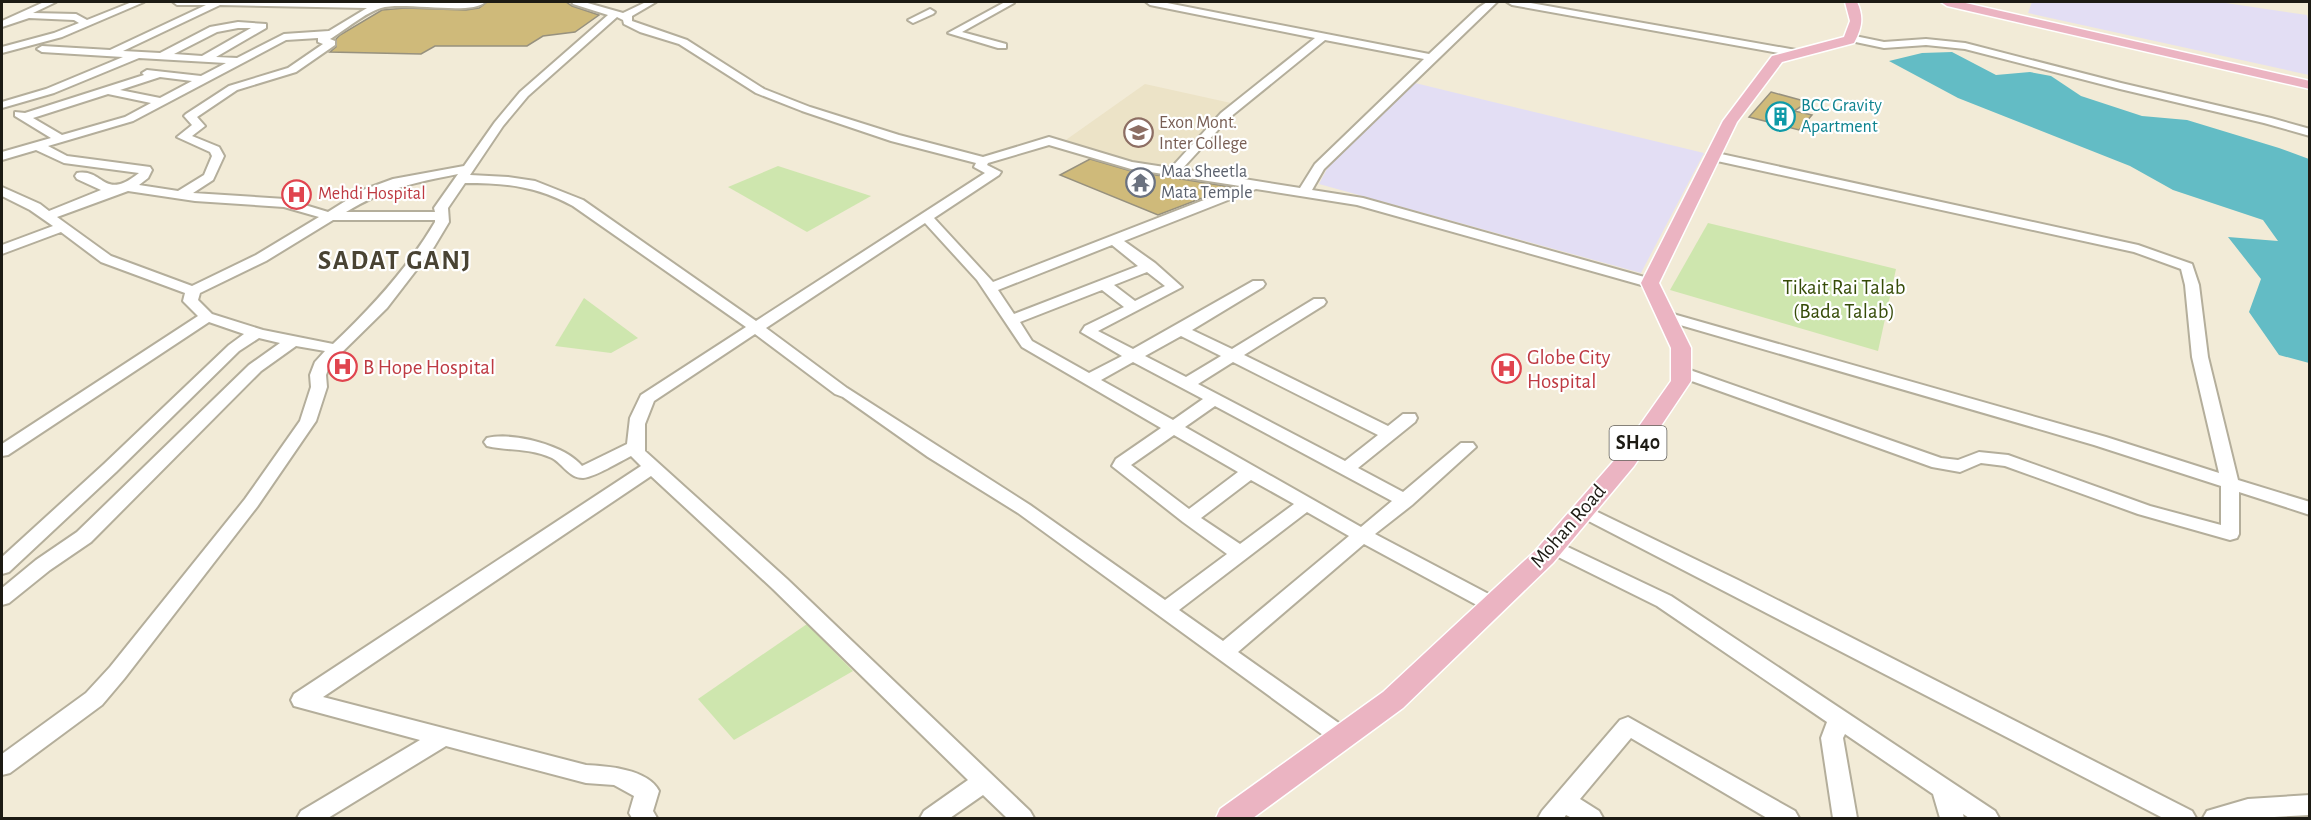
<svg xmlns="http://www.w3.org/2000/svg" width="2311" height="820" font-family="'Alegreya Sans',sans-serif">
  <rect width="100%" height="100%" fill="#f2ebd7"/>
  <polygon fill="#ece3c7" points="1145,84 1231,103 1208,124 1172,167 1135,162 1063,142"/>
  <g fill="#e3def4">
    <polygon points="2032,2 2219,2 2307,15 2310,28 2309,75 2028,13"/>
    <polygon points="1415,83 1704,153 1641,273 1319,184 1328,167"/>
  </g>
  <g fill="#cee6ae">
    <polygon points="778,166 871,196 807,232 728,187"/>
    <polygon points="1708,223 1896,269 1878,351 1670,290"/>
    <polygon points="584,298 638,338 611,353 555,346"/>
    <polygon points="807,624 853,671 734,740 698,699"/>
  </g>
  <polygon fill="#63bcc5" points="1952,52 1996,75 2030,72 2051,76 2081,96 2142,116 2187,120 2279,148 2309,159 2309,363 2279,355 2249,312 2261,279 2228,237 2278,241 2263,220 2173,190 2130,166 1958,98 1889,61 1922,53"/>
  <g fill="#cfba7a" stroke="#97917e" stroke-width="1.5">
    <polygon points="487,2 566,2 572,6 599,15 575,32 543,36 527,46 435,46 421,54 330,52 336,47 336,39 340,35 382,10 405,8 466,10 479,8"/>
    <polygon points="1771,92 1808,102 1794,111 1812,115 1799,130 1749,117"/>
    <polygon points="1090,159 1131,171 1231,187 1158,215 1060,175"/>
  </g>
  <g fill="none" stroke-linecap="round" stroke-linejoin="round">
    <defs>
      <g id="minor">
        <polygon points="44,2 56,2 33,13 76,14 87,20 132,2 144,2 62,37 2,53 2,47 54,33 79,23 74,20 29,18 2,27 2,21"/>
        <path d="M173,2H485C472,16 403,1 381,8C366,12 344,31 330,39L335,41V45L296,72L237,90L197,117L205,126L192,136L219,147L224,156L213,180L193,193L285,199L328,212L363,190L393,179L464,166L495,122L520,92L608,15L573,4L572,2H584L623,13L646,2H656L632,16V21L687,40L764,89L810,107L899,135L983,157L1049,137L1132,162L1171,168L1221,113L1315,38L1150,5L1146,2H1162L1429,54L1478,8L1487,2H1497L1324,169L1312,190L1363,198L1655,280L1657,283L1650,287L1645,286L1357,205L1256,189L1124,241L1155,263L1182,287L1098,331L1133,349L1253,281H1263L1265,284L1263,287L1192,330L1232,349L1314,299H1324L1326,302L1324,305L1244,355L1388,426L1403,414H1415L1417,418L1415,422L1358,468L1403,492L1461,443H1473L1476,447L1412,505L1375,534L1500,600L1503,605L1500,610L1493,612L1486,610L1364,544L1238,652L1350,731L1353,737L1350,743L1342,746L1334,743L1018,513L928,457L843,397L835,394L755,334L654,401L645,424V451L787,579L1030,811L1034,818H1007L983,795L950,818H920L924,811L968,780L773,589L651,476L323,697L586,765C607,766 648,769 659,791L653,811L657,818H632L629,813L634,796L614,785L586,783L446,746L328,818H297L301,811L420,740L294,706L291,700L294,694L641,466L631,456C619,462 595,477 583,478C569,478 563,464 552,458C531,448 509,451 487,446L484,442L487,438C513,432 565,445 582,466L627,444L630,418L641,395L746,327L573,206C536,186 507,183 465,183L448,208L449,222L434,247L387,308L330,364L326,375L327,387L316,421L257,507L124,679L102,705L10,773L2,775V754L86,693L110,667L245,499L300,421L311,387L310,375L315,362L325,351L296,346L261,371L91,542L50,570L9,603L2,605V588L36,560L77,532L249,365L280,343L259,338L239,351L116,472L9,572L2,574V557L104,464L229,345L244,334L209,322L8,455L2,456V444L198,316L183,301L185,293L101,262L61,232L2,254V245L53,226L30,210L2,196V187L40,204L49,211L101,190L77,179L75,176L77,173C104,168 103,202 139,173L64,163L36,150L2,160V152L51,138L15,116V112L25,113L144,75L142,73L147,70L201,76L226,63L139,58L54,93L2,108V102L46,89L123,57L42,52L37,49L42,46L110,50L206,5H177ZM220,5L367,8L329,31L284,34L237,58L216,57L266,28V24L238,22L210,27L160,53L123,51ZM617,17L623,20L624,24L640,32L679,44L756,93L802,111L891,141L976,163L974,167L985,173L756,321L583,200L535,181L508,177L470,175L503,126L528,96ZM238,28H251L202,56L174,54L217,32ZM318,38V42L323,44L288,68L229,86L186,114L184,116L192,125L177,137L210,152L212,156L204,175L178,191L139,185L148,178L152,170L150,167L67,156L48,146L133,121L286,40ZM1325,40L1424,59L1315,164L1300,188L1182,169L1229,118ZM160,77L192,81L160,98L120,90ZM108,94L151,103L125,117L62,135L33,118ZM1049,145L1131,169L1240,186L993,282L934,218L999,175L1001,172L987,165L988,163ZM458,174L434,208L435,212H346C386,188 413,183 458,174ZM128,191L195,201L284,207L319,217L256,255L192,286L111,256L57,217ZM333,220H435V222C408,268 372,307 333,344L263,330L212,314L198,300L200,293L266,261ZM925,223L977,280L1022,347L1161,428L1116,459L1112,466L1183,522L1227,554L1165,600L1030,505L847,388L766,328ZM1112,245L1138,266L1014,314L998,290ZM1147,272L1165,286L1135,301L1114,285ZM1102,290L1124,307L1085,326L1081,332L1122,356L1089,373L1032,341L1020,322ZM1181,336L1221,356L1186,377L1145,356ZM1133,362L1203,399L1173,420L1101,380ZM1233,362L1378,435L1345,461L1198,384ZM1215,406L1392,501L1361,527L1185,427ZM1174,435L1238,472L1189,509L1131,465ZM1251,480L1294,504L1240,544L1201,518ZM1307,512L1349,536L1223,641L1179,610Z"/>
        <polygon points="1005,2 1014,3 962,32 1006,44 1006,48 998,48 948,33"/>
        <polygon points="1507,2 1525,2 1796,50 1801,53 1796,56 1512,5"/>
        <polygon points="930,9 935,12 933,14 913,23 908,20"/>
        <polygon points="1850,35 1884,42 1926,39 1965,43 2121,83 2271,118 2310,129 2310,136 2264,123 2120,89 1965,49 1926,45 1884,48 1846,40 1845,38"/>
        <polygon points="1712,152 2138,245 2192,264 2199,285 2208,357 2238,480 2310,502 2310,515 2239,492 2239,534 2237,538 2230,540 2138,514 2005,466 1981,463 1960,472 1932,467 1675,375 1673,372 1675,369 1687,369 1941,458 1958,460 1979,452 2008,455 2150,506 2221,525 2221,486 2094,445 1663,320 1661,317 1663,314 1673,314 2106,437 2219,473 2192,357 2185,285 2181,269 2134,252 1708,159 1706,156"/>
        <polygon points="1583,505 1738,580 2192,811 2196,818 2163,818 1577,515 1574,511 1577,507"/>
        <polygon points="1553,540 1671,596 1995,811 1999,818 1969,818 1963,814 1964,818 1940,818 1933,794 1845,734 1843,738 1857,818 1833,818 1821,738 1827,722 1657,606 1546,551 1544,546 1546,541"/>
        <polygon points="1628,717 1795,811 1799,818 1767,818 1631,738 1580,799 1599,811 1603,818 1572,818 1566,815 1564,818 1538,818 1542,811 1620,720"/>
        <polygon points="2310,795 2310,815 2256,818 2203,818 2207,811 2248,799"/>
      </g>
      <g id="major">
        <path d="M1845,2H1857C1864,17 1862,28 1854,43L1782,62L1737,122L1659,283L1691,348V381L1634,466L1553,563L1403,708L1253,818H1216L1220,809L1383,692L1535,551L1618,456L1671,381V348L1641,283L1723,121L1772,56L1844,37L1850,21Z"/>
        <polygon points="1941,2 1961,2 2310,81 2310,89 1947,6"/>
      </g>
    </defs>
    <use href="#minor" stroke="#b4ae9b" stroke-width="4"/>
    <use href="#major" stroke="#fff" stroke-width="3"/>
    <use href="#minor" fill="#fff" fill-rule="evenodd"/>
    <use href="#major" fill="#ebb4c2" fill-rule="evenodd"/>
  </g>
  <defs>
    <symbol id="building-ring" viewBox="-11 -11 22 22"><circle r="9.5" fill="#fff" stroke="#0f9aa8" stroke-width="1.5"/><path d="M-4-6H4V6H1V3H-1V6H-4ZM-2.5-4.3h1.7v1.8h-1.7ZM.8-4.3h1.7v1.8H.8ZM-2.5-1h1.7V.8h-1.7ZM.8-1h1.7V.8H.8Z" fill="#0f9aa8"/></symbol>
    <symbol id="university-ring" viewBox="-11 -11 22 22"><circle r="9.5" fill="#fff" stroke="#8d6e63" stroke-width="1.5"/><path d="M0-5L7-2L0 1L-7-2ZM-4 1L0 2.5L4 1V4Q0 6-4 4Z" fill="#8d6e63"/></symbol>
    <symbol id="temple-ring" viewBox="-11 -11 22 22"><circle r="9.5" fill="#fff" stroke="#6b7280" stroke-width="1.5"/><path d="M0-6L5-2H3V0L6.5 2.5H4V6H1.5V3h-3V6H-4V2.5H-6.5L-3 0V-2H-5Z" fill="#6b7280"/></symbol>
    <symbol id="hospital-ring" viewBox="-11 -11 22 22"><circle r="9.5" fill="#fff" stroke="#e0444e" stroke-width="1.5"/><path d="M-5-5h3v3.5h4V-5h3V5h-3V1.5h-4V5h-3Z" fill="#e0444e"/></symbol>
  </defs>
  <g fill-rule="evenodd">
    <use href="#building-ring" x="1764" y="100" width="33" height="33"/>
    <use href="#university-ring" x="1122" y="116" width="33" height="33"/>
    <use href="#temple-ring" x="1124" y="166" width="33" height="33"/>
    <use href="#hospital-ring" x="280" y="178" width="33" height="33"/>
    <use href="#hospital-ring" x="326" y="350" width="33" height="33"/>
    <use href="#hospital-ring" x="1490" y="352" width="33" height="33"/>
  </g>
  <g text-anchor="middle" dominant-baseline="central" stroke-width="4.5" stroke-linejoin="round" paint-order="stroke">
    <g font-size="18" fill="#0d838f" stroke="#fff" text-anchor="start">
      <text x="1801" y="106">BCC Gravity<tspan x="1801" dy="21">Apartment</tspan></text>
    </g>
    <g font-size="18" fill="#785e54" stroke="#fff" text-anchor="start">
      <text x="1159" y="123">Exon Mont.<tspan x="1159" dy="21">Inter College</tspan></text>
    </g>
    <g font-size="18" fill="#5b616d" stroke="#fff" text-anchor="start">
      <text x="1161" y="172">Maa Sheetla<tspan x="1161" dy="21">Mata Temple</tspan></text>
    </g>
    <g font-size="18" fill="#be3a42" stroke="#fff" text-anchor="start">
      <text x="318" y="194">Mehdi Hospital</text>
    </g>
    <rect fill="#fff" stroke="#615f5a" stroke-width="1.5" x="1609.5" y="426" width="57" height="34" rx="4.5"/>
    <g font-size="20" font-weight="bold" fill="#1d1b14">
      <text x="1638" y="443">SH40</text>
    </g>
    <g font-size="21" fill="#364c08" stroke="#fff">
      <text x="1844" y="287">Tikait Rai Talab<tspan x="1844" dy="24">(Bada Talab)</tspan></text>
    </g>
    <g font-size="21" fill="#be3a42" stroke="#fff" text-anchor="start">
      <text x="1527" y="357">Globe City<tspan x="1527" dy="24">Hospital</tspan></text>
      <text x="363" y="367">B Hope Hospital</text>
    </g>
    <g font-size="21" fill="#1d1b14" stroke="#fff">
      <text transform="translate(1568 526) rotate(-49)">Mohan Road</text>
    </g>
    <g font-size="27" font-weight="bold" letter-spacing="1.5" fill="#494333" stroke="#fff">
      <text x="395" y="260">SADAT GANJ</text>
    </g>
  </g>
  <rect width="2311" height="820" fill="none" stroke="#1d1b14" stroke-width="6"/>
</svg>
